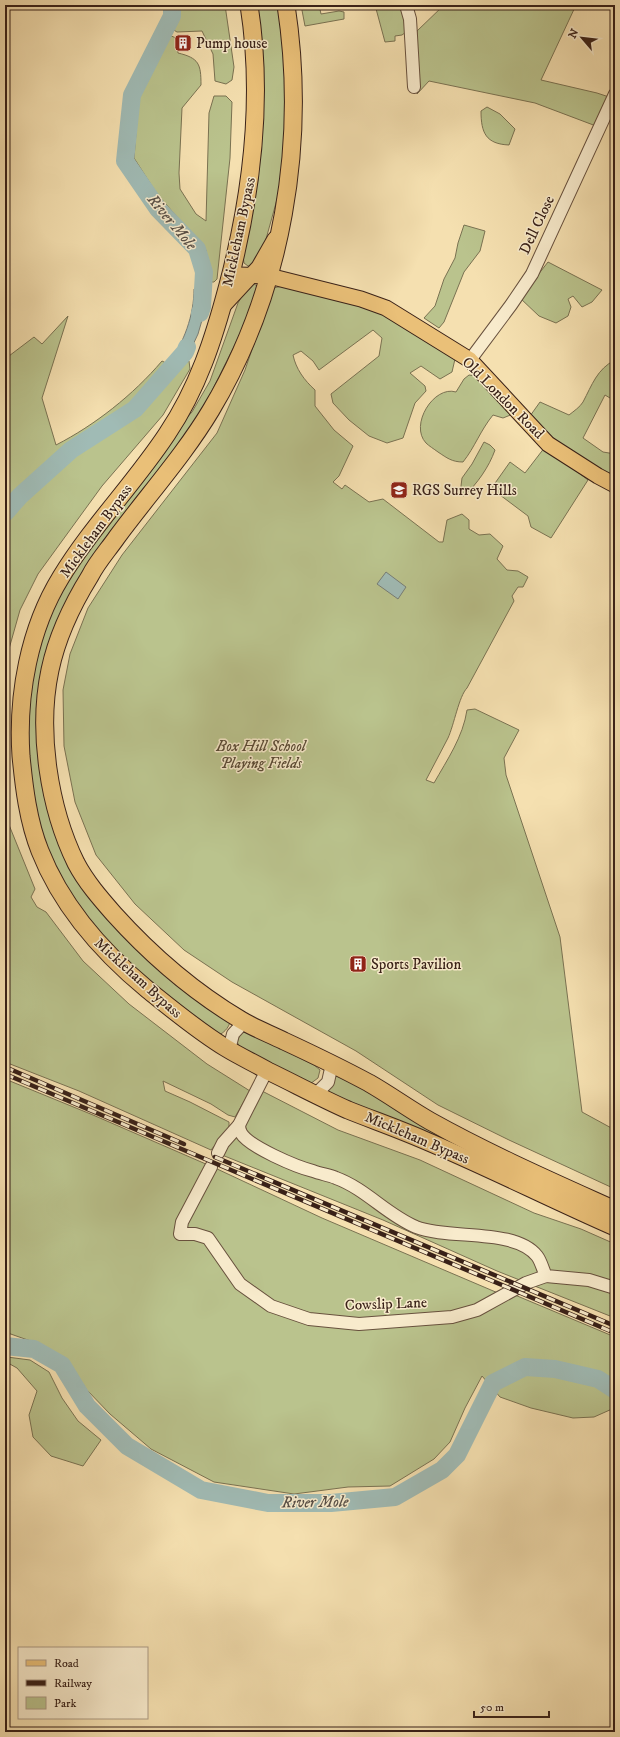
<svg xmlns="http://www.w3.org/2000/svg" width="620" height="1737" font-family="'IM FELL DW Pica',serif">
  <rect width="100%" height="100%" fill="#f5e0b0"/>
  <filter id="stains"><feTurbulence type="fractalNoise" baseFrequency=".005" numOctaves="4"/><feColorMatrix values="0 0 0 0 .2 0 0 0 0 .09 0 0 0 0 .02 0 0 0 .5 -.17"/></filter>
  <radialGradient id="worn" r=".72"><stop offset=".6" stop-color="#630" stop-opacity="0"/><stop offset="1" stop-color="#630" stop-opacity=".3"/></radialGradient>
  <g fill="#bac38d" stroke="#7a7252">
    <polygon points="179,5 225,5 234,67 232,80 226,84 215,81 213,54 202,31 177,32 172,29 179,13"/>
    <polygon points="255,5 280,5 289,112 281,185 261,257 254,266 248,266 244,263 243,256"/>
    <polygon points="301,5 319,5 321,14 339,11 344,12 344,19 305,26"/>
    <polygon points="375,5 402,5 406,32 402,35 395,36 395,41 385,42"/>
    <polygon points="444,5 576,5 541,80 597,93 609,97 596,126 535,103 429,81 417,94 417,31"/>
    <path d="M169,35L176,38L178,53C199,58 201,64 201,85L182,108L179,173L180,189L196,214L206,221L209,113L214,96H226L232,102L230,158L217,279L214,282H210L206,250L157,194L134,158L139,94Z"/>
    <path d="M487,107L500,114L515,129L509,145C486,144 481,133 481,111Z"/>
    <polygon points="464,225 485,231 480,251 464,272 444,322 439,328 424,318 435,306 444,279 455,258 458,243"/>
    <polygon points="548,262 602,290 592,302 582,307 573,296 568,299 571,307 568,316 556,323 539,316 520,298"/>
    <path d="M254,284L259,287L243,328L203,409L181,444L88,567L40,719L74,866L231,1017C230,1026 226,1032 217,1036L145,982L67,897L56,874L32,803L25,709L46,622L63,588L79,563L170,436L192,412L210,381L238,303L247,287Z"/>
    <path d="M283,286L382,312L455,359L452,372L440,379L421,366L410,373L425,386L426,391L415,403L403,438L387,443L369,436L349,420L333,403L331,394L379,356L382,338L373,330L319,370L313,361L301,351L293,355C296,369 304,380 315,390V406L334,430L353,446L339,476L333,482L342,489L345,485L369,502L383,499L439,542H443L447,520L462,514L469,520V529L479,535L490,534L503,546L497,559L507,570L518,571L528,577L523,587H518L512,596L514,601L467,688C459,696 454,725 448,738C441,752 433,766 426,780L434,783C447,760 463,737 467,710L475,709L519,730L504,758L506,775L560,937L582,1112L615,1130V1189L509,1140L438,1105L356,1051L232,982L184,950L135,904L96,855L75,802L64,746L63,690L70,654L88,608L122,555L217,433L245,370L273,288Z"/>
    <path d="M68,316L42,398L56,445C95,425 133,395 162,361L176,368L189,361L190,369L163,415L102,486L38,574L20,610L5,663V359L34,337L42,344Z"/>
    <path d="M615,360V401L605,395L583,438L603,452L615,454V472L610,475L561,445L530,416L540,402L569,415C574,411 580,407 583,402C592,385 597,369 615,360Z"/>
    <path d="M469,375L476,376L513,414L503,418L493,415C480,431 475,447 463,462C452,462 447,458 438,452C434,449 429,446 426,443C409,425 434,385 456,392L464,379Z"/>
    <path d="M484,442L490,445L495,450C489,467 477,484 464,496L460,494L462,478L472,464Z"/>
    <polygon points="545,447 588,480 551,538 531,527 528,516 492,489 493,486 510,462 525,473"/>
    <polygon points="5,815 35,889 31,897 37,907 46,912 83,961 129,1004 207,1064 250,1091 235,1117 228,1115 211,1104 163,1081 165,1091 190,1102 229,1122 229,1128 211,1150 79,1091 5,1062"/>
    <polygon points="247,1031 314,1065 320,1070 318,1078 310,1084 241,1049 237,1042 241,1033"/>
    <polygon points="339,1074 526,1175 330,1095 328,1090 336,1076"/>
    <polygon points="5,1079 93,1115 215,1168 322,1218 498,1293 503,1290 615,1337 615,1413 612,1409 594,1417 573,1418 531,1408 500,1397 482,1376 465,1408 450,1442 434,1459 390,1486 348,1487 294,1494 214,1482 151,1449 110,1414 86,1389 69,1363 42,1345 5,1332"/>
    <polygon points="262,1091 338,1130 420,1160 534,1213 581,1229 615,1244 615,1318 497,1271 383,1220 222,1155 236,1136"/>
    <polygon points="7,1357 30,1360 49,1372 62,1398 78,1421 101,1440 83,1466 51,1456 33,1437 29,1415 37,1391 17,1368 8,1363"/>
  </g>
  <g fill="#a0bbb5" stroke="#777d76">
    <path d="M194,289H211L198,334L185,362L176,368L168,364C184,343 194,315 194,289Z"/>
    <polygon points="386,572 406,587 398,599 377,584"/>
  </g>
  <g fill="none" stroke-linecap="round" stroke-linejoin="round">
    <g stroke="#a0bbb5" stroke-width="18">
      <polyline points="172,5 172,16 132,95 125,161 158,209 197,249 204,272 202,307 200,313"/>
      <polyline points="5,513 20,496 71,450 135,409 185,352 187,347"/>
      <polyline points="5,1346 34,1349 62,1365 87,1406 127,1446 201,1490 268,1503 331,1503 395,1497 442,1470 457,1455 493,1383 525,1367 555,1369 598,1379 615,1390"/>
    </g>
    <defs>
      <g id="minor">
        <polyline points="406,5 410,19 414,87"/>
        <polyline points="470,360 511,305 532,274 615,94"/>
        <polyline points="229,1050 233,1034 244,1022"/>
        <polyline points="315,1095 328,1082 332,1064"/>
        <path d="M239,1125C239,1127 240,1131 241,1133C249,1147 297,1167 313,1171C321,1174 329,1175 336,1178C366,1189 387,1215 416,1227C450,1240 515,1228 537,1256C541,1261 543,1270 546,1276L589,1280L615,1288"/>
        <polyline points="218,1153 223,1143 239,1125 267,1070"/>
        <polyline points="211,1167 182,1222 180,1234 195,1234 208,1238 240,1284 271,1306 309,1319 359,1324 452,1317 477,1310 526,1283 546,1276"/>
      </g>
      <g id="major">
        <polyline points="230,279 238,275 269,276 361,299 386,308 470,360 548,444 598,476 615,485"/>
        <polyline points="222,307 259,267 275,239"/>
      </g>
      <g id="highway">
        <path d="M249,5C264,100 252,194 228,285C214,338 198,388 167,434C134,484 92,526 61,577C29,629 17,695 21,756C24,787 28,821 40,851C62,907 102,952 148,990C173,1010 198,1031 226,1048C239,1056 254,1063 268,1071C295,1084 321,1098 348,1110C373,1120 399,1129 424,1140C488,1167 551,1199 615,1227"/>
        <path d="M286,5C307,142 283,290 211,410C184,455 148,495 117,537C108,550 97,562 90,576C72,605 57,637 50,670C37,731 49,808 76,863C86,882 100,898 114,914C151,955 194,992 241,1020C254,1028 270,1034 284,1041C312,1054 341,1068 369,1083C390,1095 409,1109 430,1121C489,1154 553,1182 615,1210"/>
      </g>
    </defs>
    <use href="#minor" stroke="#68513e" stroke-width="14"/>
    <use href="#major" stroke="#392118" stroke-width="17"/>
    <use href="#highway" stroke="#392118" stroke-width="19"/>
    <use href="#minor" stroke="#f8ebcc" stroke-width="12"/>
    <use href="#major" stroke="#eac078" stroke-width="15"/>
    <use href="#highway" stroke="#eac078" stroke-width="17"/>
    <defs>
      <g id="rail">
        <polyline points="5,1067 184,1144"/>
        <polyline points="5,1074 615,1333"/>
        <polyline points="215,1157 615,1326"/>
      </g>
    </defs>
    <use href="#rail" stroke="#392118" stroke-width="4.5"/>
    <use href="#rail" stroke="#f8ebcc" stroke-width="3" stroke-dasharray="9" stroke-linecap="butt"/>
  </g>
  <defs>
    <symbol id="building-square" viewBox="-11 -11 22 22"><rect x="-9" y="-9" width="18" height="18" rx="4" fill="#8f2418" stroke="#f8ebcc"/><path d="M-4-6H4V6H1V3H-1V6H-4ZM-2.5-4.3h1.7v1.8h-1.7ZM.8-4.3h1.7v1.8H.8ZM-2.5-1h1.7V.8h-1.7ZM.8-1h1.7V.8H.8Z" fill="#fff"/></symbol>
    <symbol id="school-square" viewBox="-11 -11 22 22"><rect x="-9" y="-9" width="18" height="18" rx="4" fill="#8f2418" stroke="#f8ebcc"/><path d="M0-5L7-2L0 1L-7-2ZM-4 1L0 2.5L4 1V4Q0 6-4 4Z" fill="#fff"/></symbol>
  </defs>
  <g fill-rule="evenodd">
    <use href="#building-square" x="173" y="33" width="20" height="20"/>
    <use href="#school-square" x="389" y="480" width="20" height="20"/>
    <use href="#building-square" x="348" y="954" width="20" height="20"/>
  </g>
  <g text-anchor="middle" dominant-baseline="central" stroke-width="3" stroke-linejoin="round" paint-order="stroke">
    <g font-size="15" fill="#392118" stroke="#f8ebcc" text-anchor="start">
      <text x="196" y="43">Pump house</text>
      <text x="412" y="490">RGS Surrey Hills</text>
      <text x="371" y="964">Sports Pavilion</text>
    </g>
    <g font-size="15" fill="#392118" stroke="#f8ebcc">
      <text transform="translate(537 225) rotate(-65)">Dell Close</text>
      <text transform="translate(239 232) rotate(-78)">Mickleham Bypass</text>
      <text transform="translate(503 398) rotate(45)">Old London Road</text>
      <text transform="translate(96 531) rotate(-54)">Mickleham Bypass</text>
      <text transform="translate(138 978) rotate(42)">Mickleham Bypass</text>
      <text transform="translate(417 1138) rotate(23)">Mickleham Bypass</text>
      <text transform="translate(386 1304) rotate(-2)">Cowslip Lane</text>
    </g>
    <g font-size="15" font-style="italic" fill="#594a35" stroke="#f8ebcc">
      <text x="261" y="746">Box Hill School<tspan x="261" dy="17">Playing Fields</tspan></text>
    </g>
    <g font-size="16" font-style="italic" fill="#584f47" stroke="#f8ebcc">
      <text transform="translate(172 222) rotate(50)">River Mole</text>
      <text transform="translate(315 1502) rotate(-1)">River Mole</text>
    </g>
  </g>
  <rect width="620" height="1737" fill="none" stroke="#f5e0b0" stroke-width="20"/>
  <rect x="6" y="6" width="608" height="1725" fill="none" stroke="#392118" stroke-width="2"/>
  <rect x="10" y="10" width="600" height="1717" fill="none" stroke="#392118"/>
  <rect x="18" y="1647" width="130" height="72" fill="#f8ebcc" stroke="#ac9a84"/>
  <rect x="26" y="1660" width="20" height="6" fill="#eac078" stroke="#ac9a84"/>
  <text x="54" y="1667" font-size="12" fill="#392118">Road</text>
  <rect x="26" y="1680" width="20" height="6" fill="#392118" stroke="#ac9a84"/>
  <text x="54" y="1687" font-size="12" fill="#392118">Railway</text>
  <rect x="26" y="1697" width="20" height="12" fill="#bac38d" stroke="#ac9a84"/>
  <text x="54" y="1707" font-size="12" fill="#392118">Park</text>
  <g transform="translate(582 38) rotate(298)" stroke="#f8ebcc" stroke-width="3" paint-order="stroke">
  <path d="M0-3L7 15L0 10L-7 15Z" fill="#392118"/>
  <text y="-6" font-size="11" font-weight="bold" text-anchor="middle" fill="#392118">N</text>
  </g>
  <path d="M474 1711v6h75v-6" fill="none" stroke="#392118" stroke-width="2"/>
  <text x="480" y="1711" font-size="12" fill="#392118" stroke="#f8ebcc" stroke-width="3" paint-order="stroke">50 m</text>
  <rect width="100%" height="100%" filter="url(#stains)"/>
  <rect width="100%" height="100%" fill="url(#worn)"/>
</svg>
